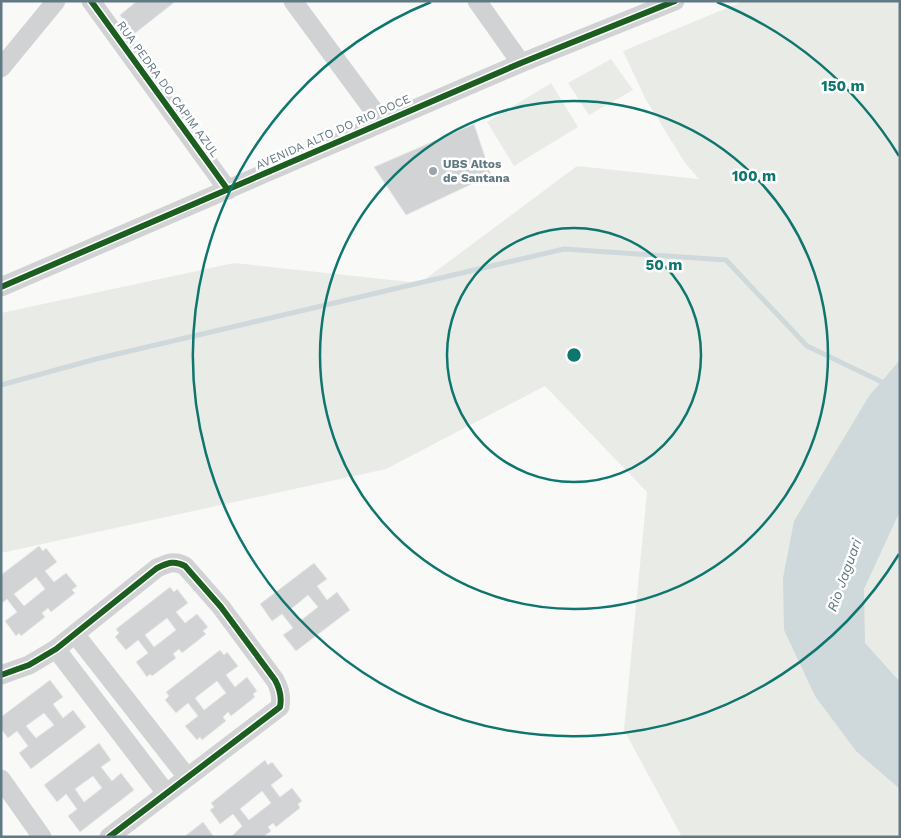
<svg xmlns="http://www.w3.org/2000/svg" width="901" height="838" font-family="'Work Sans',sans-serif">
  <rect width="100%" height="100%" fill="#f9f9f8"/>
  <g fill="#e9ece6">
    <polygon points="744,1 900,1 900,837 682,837 624,730 647,492 545,386 386,469 1,553 1,313 234,263 420,283 577,166 699,179 685,163 645,98 623,51"/>
    <polygon points="611,59 633,90 589,115 568,83"/>
    <polygon points="551,83 578,127 514,166 487,122"/>
  </g>
  <polygon fill="#cfd9db" points="900,360 900,511 864,589 865,643 900,682 900,789 856,751 815,696 784,630 783,578 794,521 869,396"/>
  <g fill="none" stroke-linecap="round" stroke-linejoin="round">
    <polyline stroke="#cfd9db" stroke-width="5" points="1,385 96,359 564,249 726,260 807,346 886,384"/>
  </g>
  <g fill="#d1d3d4" stroke="#e8e8e8" fill-rule="evenodd">
    <polygon points="137,1 176,1 134,34 120,15"/>
    <polygon points="474,124 491,175 406,215 374,167"/>
    <path d="M39,546L43,551L46,548L57,562L45,571L54,582L66,573L77,586L72,590L75,593L51,612L48,608L42,613L45,617L21,636L19,633L16,636L5,621L17,612L7,599L1,604V575ZM36,577L45,589L24,606L14,594Z"/>
    <path d="M314,563L327,579L317,586L327,600L337,592L350,610L296,651L283,635L293,628L282,614L272,621L260,604ZM308,595L318,607L300,621L291,609Z"/>
    <path d="M170,587L174,592L177,589L188,603L176,612L185,623L197,614L208,627L203,631L206,634L182,653L179,649L173,654L176,658L152,676L150,674L147,677L136,662L148,653L138,640L126,650L115,637L119,633L116,629ZM167,618L176,630L154,647L145,635Z"/>
    <path d="M220,650L224,655L227,652L238,666L226,675L235,687L247,677L257,691L253,694L255,697L231,716L228,712L223,717L226,721L202,740L200,737L197,740L185,726L198,716L188,703L176,713L165,700L169,696L166,692ZM217,681L226,693L204,710L195,698Z"/>
    <path d="M50,680L63,697L53,704L63,718L73,710L86,727L31,769L19,753L28,746L17,731L8,738L1,729V717ZM44,713L54,725L36,738L26,726Z"/>
    <path d="M99,743L111,760L101,767L112,781L121,773L134,790L80,832L68,816L77,809L66,794L57,802L44,785ZM93,776L102,788L84,802L75,789Z"/>
    <path d="M265,760L268,765L272,762L283,776L271,785L280,797L292,788L302,801L298,804L300,808L276,827L273,823L268,827L271,831L263,837H231L242,826L233,814L220,824L210,810L214,807L211,803ZM262,791L271,803L249,820L240,809Z"/>
    <polygon points="203,822 214,837 184,837"/>
  </g>
  <g fill="none" stroke-linecap="round" stroke-linejoin="round">
    <g stroke="#d1d2d3" stroke-width="19">
      <polyline points="91,1 228,190"/>
      <polyline points="293,1 382,122"/>
      <polyline points="477,1 521,63"/>
      <polyline points="1,68 56,1"/>
      <polyline points="1,287 521,63 675,1"/>
      <polyline points="75,634 187,777"/>
      <polyline points="56,649 166,793"/>
      <path d="M1,675L29,665L56,649L157,568C168,563 174,560 185,566L221,607L275,680C280,689 282,697 280,707L109,837"/>
      <polyline points="1,779 42,837"/>
    </g>
    <defs>
      <g id="cycleway">
        <polyline points="91,1 228,190"/>
        <polyline points="1,287 521,63 675,1"/>
        <path d="M1,675L29,665L56,649L157,568C168,563 174,560 185,566L221,607L275,680C280,689 282,697 280,707L109,837"/>
      </g>
    </defs>
    <use href="#cycleway" stroke="#fff" stroke-width="9"/>
    <use href="#cycleway" stroke="#1b5e20" stroke-width="6"/>
  </g>
  <g fill="none" stroke="#0f766e" stroke-width="2.5">
    <circle cx="574" cy="355" r="127"/>
    <circle cx="574" cy="355" r="254"/>
    <path d="M899 554A381 381 0 1 1 431 2M717 2A381 381 0 0 1 899 156"/>
  </g>
  <circle fill="#97a6ad" stroke="#fff" stroke-width="2" cx="433" cy="171" r="5"/>
  <g text-anchor="middle" dominant-baseline="central" stroke-width="5" stroke-linejoin="round" paint-order="stroke">
    <g font-size="12" fill="#627984" stroke="#fff">
      <text transform="translate(168 89) rotate(54)">RUA PEDRA DO CAPIM AZUL</text>
      <text transform="translate(333 132) rotate(-24)">AVENIDA ALTO DO RIO DOCE</text>
    </g>
    <g font-size="12" font-weight="bold" fill="#627984" stroke="#fff" text-anchor="start">
      <text x="443" y="164">UBS Altos<tspan x="443" dy="14">de Santana</tspan></text>
    </g>
    <g font-size="14" font-style="italic" fill="#5e787e" stroke="#fff">
      <text transform="translate(844 575) rotate(-70)">Rio Jaguari</text>
    </g>
  </g>
  <circle cx="574" cy="355" r="8" fill="#0f766e" stroke="#fff" stroke-width="2.5"/>
  <g font-size="15" text-anchor="middle" font-weight="bold" fill="#0f766e" stroke="#fff" stroke-width="5" stroke-linejoin="round" paint-order="stroke">
    <text x="843" y="91">150 m</text>
    <text x="754" y="181">100 m</text>
    <text x="664" y="270">50 m</text>
  </g>
  <rect width="901" height="838" fill="none" stroke="#627984" stroke-width="5"/>
</svg>
